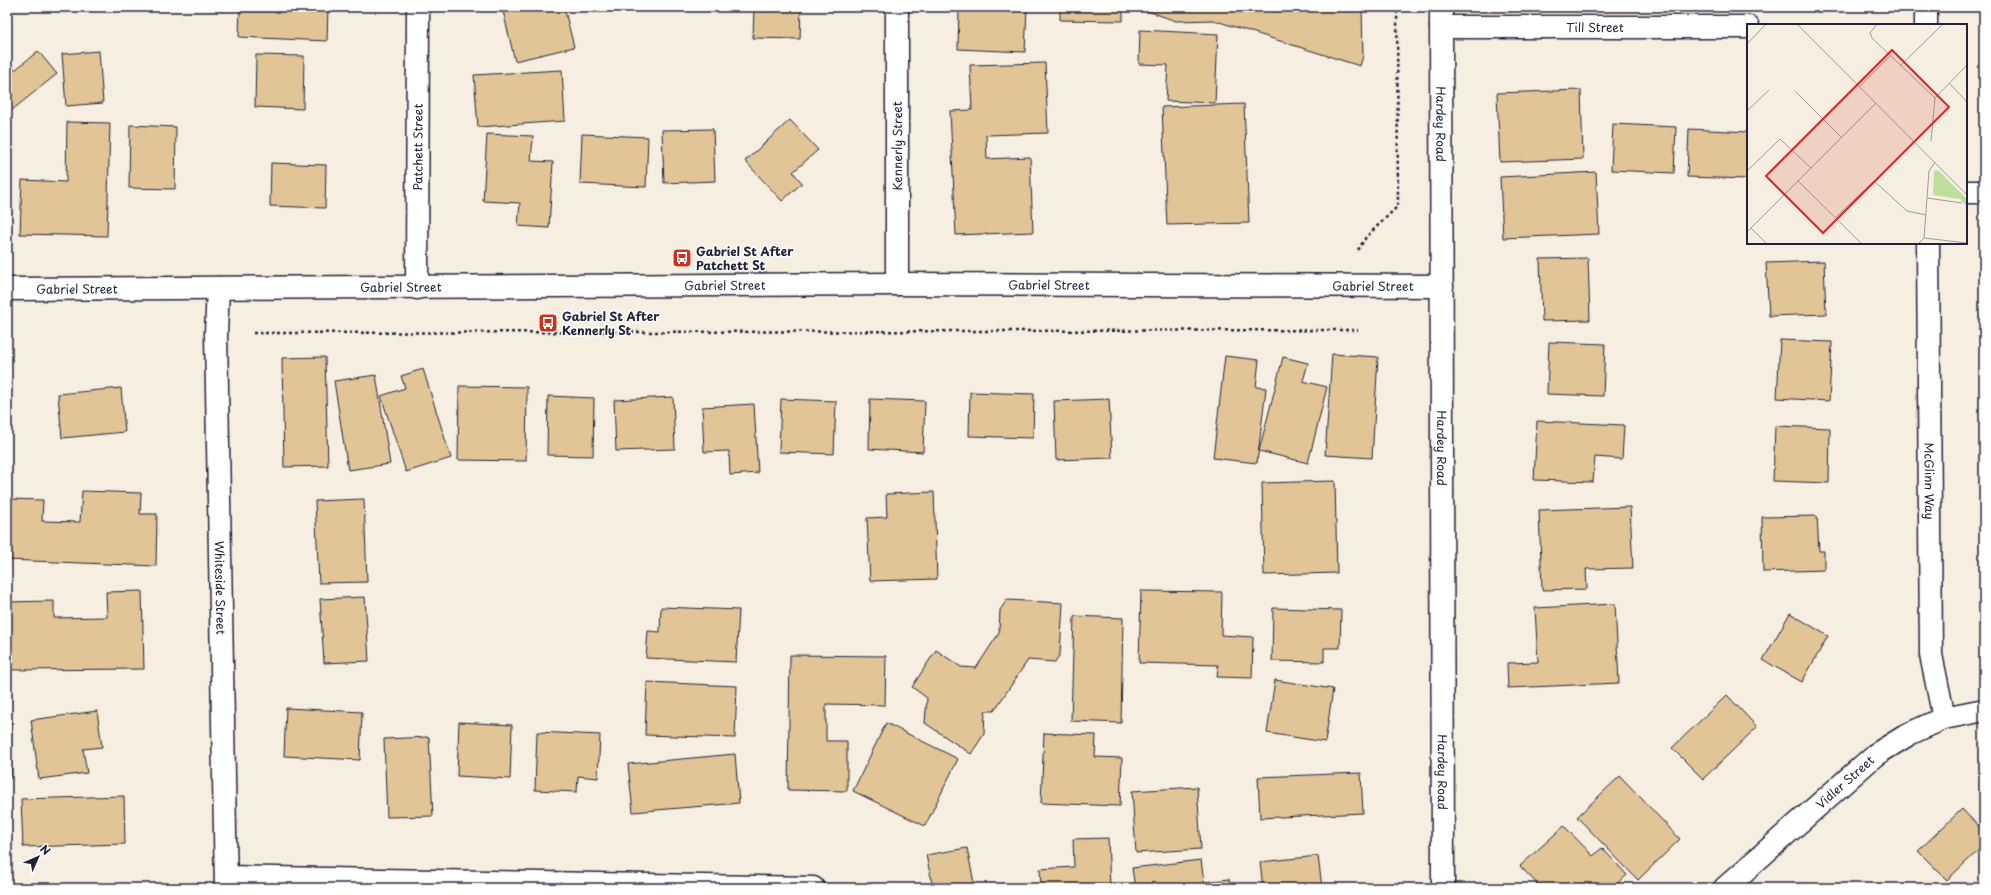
<svg xmlns="http://www.w3.org/2000/svg" width="1991" height="895" font-family="'Playpen Sans',sans-serif">
  <rect width="100%" height="100%" fill="#f6eee0"/>
  <filter id="ink" filterUnits="userSpaceOnUse"><feTurbulence type="fractalNoise" baseFrequency=".025" numOctaves="2"/><feDisplacementMap in="SourceGraphic" scale="8" xChannelSelector="R" yChannelSelector="G"/><feConvolveMatrix kernelMatrix="1 2 1 2 8 2 1 2 1" color-interpolation-filters="sRGB"/></filter>
  <g filter="url(#ink)">
    <g fill="#e2c596" stroke="#22223b">
      <polygon points="240,7 328,7 327,41 239,37"/>
      <polygon points="502,7 564,7 574,47 515,61"/>
      <polygon points="754,7 801,7 800,39 753,38"/>
      <polygon points="959,7 1027,7 1025,52 958,49"/>
      <polygon points="1060,7 1123,7 1123,21 1060,20"/>
      <polygon points="1136,7 1362,7 1363,56 1360,66 1213,20 1176,21"/>
      <polygon points="1140,30 1218,34 1215,103 1166,101 1168,65 1139,64"/>
      <polygon points="38,51 57,74 7,114 7,60 15,70"/>
      <polygon points="99,51 103,103 66,106 62,54"/>
      <polygon points="256,55 304,56 303,109 255,107"/>
      <polygon points="1045,63 1048,133 986,135 987,159 1030,157 1033,232 956,235 950,111 972,110 970,65"/>
      <polygon points="562,70 565,121 478,127 474,75"/>
      <polygon points="1581,90 1583,159 1500,162 1497,93"/>
      <polygon points="1244,104 1249,223 1167,225 1162,107"/>
      <polygon points="790,120 818,150 793,172 802,183 782,201 745,161"/>
      <polygon points="67,122 110,123 107,236 20,234 22,180 66,182"/>
      <polygon points="1613,124 1676,127 1674,173 1611,170"/>
      <polygon points="130,125 176,127 175,189 129,188"/>
      <polygon points="713,129 715,181 664,183 662,130"/>
      <polygon points="1689,129 1748,132 1748,179 1687,177"/>
      <polygon points="487,134 533,136 531,161 553,162 549,228 518,226 520,203 483,201"/>
      <polygon points="582,134 648,137 646,187 580,184"/>
      <polygon points="271,163 326,165 325,208 270,206"/>
      <polygon points="1596,172 1599,234 1503,238 1500,177"/>
      <polygon points="1588,258 1590,320 1542,321 1540,259"/>
      <polygon points="1824,261 1826,314 1769,316 1766,263"/>
      <polygon points="1780,340 1832,342 1829,401 1777,398"/>
      <polygon points="1549,342 1605,344 1603,396 1547,394"/>
      <polygon points="1332,354 1378,357 1372,458 1325,455"/>
      <polygon points="1225,356 1259,360 1256,387 1266,388 1257,463 1213,458"/>
      <polygon points="325,357 328,466 284,467 282,358"/>
      <polygon points="1283,357 1308,363 1303,381 1327,387 1308,463 1259,451"/>
      <polygon points="423,369 451,458 406,472 381,396 405,388 401,376"/>
      <polygon points="376,375 390,464 348,470 334,381"/>
      <polygon points="459,386 527,387 526,461 458,460"/>
      <polygon points="121,388 125,432 62,438 58,394"/>
      <polygon points="970,392 1034,394 1033,438 969,436"/>
      <polygon points="548,396 594,398 593,456 547,455"/>
      <polygon points="673,397 675,449 616,451 614,400"/>
      <polygon points="781,399 836,401 834,454 779,452"/>
      <polygon points="870,399 925,401 923,452 869,449"/>
      <polygon points="1109,399 1112,458 1056,460 1054,401"/>
      <polygon points="754,404 758,473 730,475 729,451 704,452 702,407"/>
      <polygon points="1537,421 1624,425 1622,459 1595,457 1593,482 1534,480"/>
      <polygon points="1775,426 1830,428 1829,483 1773,481"/>
      <polygon points="1335,481 1337,573 1264,575 1262,483"/>
      <polygon points="82,491 141,493 140,514 157,514 156,566 7,560 7,499 43,500 42,521 80,522"/>
      <polygon points="934,492 937,579 870,581 867,518 887,517 886,494"/>
      <polygon points="364,499 367,582 319,583 315,501"/>
      <polygon points="1630,507 1633,568 1586,569 1587,589 1542,590 1539,510"/>
      <polygon points="1817,516 1819,551 1824,551 1824,570 1763,572 1762,517"/>
      <polygon points="142,591 144,669 7,670 7,602 54,601 54,618 107,617 106,592"/>
      <polygon points="1141,591 1222,592 1221,635 1253,637 1252,678 1217,677 1218,665 1139,663"/>
      <polygon points="365,597 369,661 324,663 320,599"/>
      <polygon points="1007,600 1063,603 1060,654 1055,662 1028,660 994,711 985,711 984,734 971,754 925,723 927,698 912,687 936,650 961,667 976,668 999,633 1000,610"/>
      <polygon points="1615,604 1619,683 1508,688 1507,663 1538,662 1535,608"/>
      <polygon points="661,607 739,610 736,662 646,658 648,631 660,632"/>
      <polygon points="1273,608 1341,610 1340,648 1324,648 1324,662 1272,661"/>
      <polygon points="1790,613 1828,636 1802,682 1763,660"/>
      <polygon points="1074,616 1123,618 1121,723 1071,721"/>
      <polygon points="790,655 886,656 885,705 826,704 826,741 847,741 847,791 788,790"/>
      <polygon points="1275,680 1333,689 1325,742 1267,733"/>
      <polygon points="647,682 737,686 735,738 645,735"/>
      <polygon points="1727,695 1757,727 1703,779 1672,748"/>
      <polygon points="286,708 362,712 360,760 284,756"/>
      <polygon points="97,711 102,747 83,749 87,773 39,779 31,720"/>
      <rect x="7" y="721" width="4" height="57"/>
      <polygon points="459,722 512,725 510,779 457,776"/>
      <polygon points="886,723 958,759 925,826 853,791"/>
      <polygon points="537,732 600,735 598,778 578,776 577,792 535,790"/>
      <polygon points="1044,733 1096,735 1095,757 1122,758 1120,806 1041,803"/>
      <polygon points="429,737 433,816 387,817 384,739"/>
      <polygon points="735,754 739,803 633,812 628,764"/>
      <polygon points="1361,773 1363,813 1260,818 1258,777"/>
      <polygon points="1620,776 1680,839 1638,880 1577,817"/>
      <polygon points="1197,787 1201,849 1136,853 1132,791"/>
      <polygon points="124,796 125,844 23,847 21,799"/>
      <polygon points="1962,809 1984,832 1984,845 1947,880 1918,851"/>
      <polygon points="1564,826 1593,856 1602,848 1627,875 1613,888 1541,888 1520,866"/>
      <polygon points="1108,838 1110,888 1041,888 1040,869 1074,867 1073,839"/>
      <polygon points="967,848 975,888 933,888 926,855"/>
      <polygon points="1318,856 1322,888 1263,888 1260,862"/>
      <polygon points="1201,860 1204,882 1229,879 1230,888 1135,888 1132,868"/>
    </g>
    <g fill="none" stroke-linecap="round" stroke-linejoin="round">
      <defs>
        <g id="minor">
          <polyline points="897,7 897,284"/>
          <path id="s1" d="M1441,7L1443,888"/>
          <polyline points="1926,25 1926,7"/>
          <path id="s2" d="M1441,27H1748"/>
          <polyline points="1966,192 1984,192"/>
          <path id="s3" d="M1928,243L1931,655L1944,718"/>
          <path id="s4" d="M218,288L216,333L226,888"/>
          <path id="s5" d="M417,288L418,7"/>
          <path id="s6" d="M7,289L897,284L1442,286"/>
          <polyline points="226,877 813,888"/>
          <path id="s7" d="M1725,888L1875,755L1909,734L1944,718L1984,710"/>
        </g>
      </defs>
      <use href="#minor" stroke="#22223b" stroke-width="25"/>
      <g stroke="#22223b" stroke-width="2.5" stroke-dasharray="3 3" stroke-linecap="butt">
        <polyline points="1358,250 1366,237 1398,206 1397,7"/>
        <polyline points="253,333 1358,330"/>
      </g>
      <use href="#minor" stroke="#fff" stroke-width="22"/>
    </g>
  </g>
  <defs>
    <symbol id="bus-square" viewBox="-11 -11 22 22"><rect x="-9" y="-9" width="18" height="18" rx="4" fill="#c8321e" stroke="#fff"/><path d="M-5-6H5V4H4V6H2V4H-2V6H-4V4H-5ZM-3.5-4V0h7V-4ZM-3.5 1.2v1.5H-2V1.2ZM2 1.2v1.5H3.5V1.2Z" fill="#fff"/></symbol>
  </defs>
  <g fill-rule="evenodd">
    <use href="#bus-square" x="671" y="247" width="22" height="22"/>
    <use href="#bus-square" x="537" y="312" width="22" height="22"/>
  </g>
  <g text-anchor="middle" dominant-baseline="central" stroke-width="3" stroke-linejoin="round" paint-order="stroke">
    <g font-size="12" fill="#22223b" stroke="#fff">
      <text stroke="none"><textPath href="#s2" startOffset="154">Till Street</textPath></text>
      <text stroke="none"><textPath href="#s1" startOffset="117">Hardey Road</textPath></text>
      <text transform="translate(897 146) rotate(-90)">Kennerly Street</text>
      <text stroke="none"><textPath href="#s5" startOffset="141">Patchett Street</textPath></text>
      <text stroke="none"><textPath href="#s6" startOffset="1042">Gabriel Street</textPath></text>
      <text stroke="none"><textPath href="#s6" startOffset="718">Gabriel Street</textPath></text>
      <text stroke="none"><textPath href="#s6" startOffset="1366">Gabriel Street</textPath></text>
      <text stroke="none"><textPath href="#s6" startOffset="394">Gabriel Street</textPath></text>
      <text stroke="none"><textPath href="#s6" startOffset="70">Gabriel Street</textPath></text>
      <text stroke="none"><textPath href="#s1" startOffset="441">Hardey Road</textPath></text>
      <text stroke="none"><textPath href="#s3" startOffset="238">McGlinn Way</textPath></text>
      <text stroke="none"><textPath href="#s4" startOffset="300">Whiteside Street</textPath></text>
      <text stroke="none"><textPath href="#s1" startOffset="765">Hardey Road</textPath></text>
      <text stroke="none"><textPath href="#s7" startOffset="160">Vidler Street</textPath></text>
    </g>
    <g font-size="12" font-weight="bold" fill="#22223b" stroke="#fff" text-anchor="start">
      <text x="696" y="251">Gabriel St After<tspan x="696" dy="14">Patchett St</tspan></text>
      <text x="562" y="316">Gabriel St After<tspan x="562" dy="14">Kennerly St</tspan></text>
    </g>
  </g>
  <g transform="translate(1747 24)">
    <rect width="220" height="220" fill="#f6eee0"/>
    <path d="M191,146L220,175V183L213,175L186,171L187,147Z" fill="#bce09b"/>
    <path fill="none" stroke="#a19c9e" stroke-width="1" d="M50,0L220,171M130,0L123,9L125,14L188,74M0,20L19,0M153,42L196,0M202,59L220,78M112,63L143,32M48,67L94,113M0,87L22,66M184,117L188,74L220,41M0,147L33,115L64,144M51,157L115,220M180,174L215,179M89,193L127,157L160,187L179,191M4,204L20,220M0,208L129,79M177,214L220,219M171,220L177,214L182,147L188,138"/>
    <path fill="#d62828" fill-opacity="0.15" stroke="#d62828" stroke-width="2" d="M145,26L202,83L76,209L19,152Z"/>
    <rect width="220" height="220" fill="none" stroke="#22223b" stroke-width="2"/>
  </g>
  <rect width="1991" height="895" fill="none" stroke="#fff" stroke-width="24"/>
  <rect x="12" y="12" width="1967" height="871" fill="none" stroke="#22223b" stroke-width="1.5" filter="url(#ink)"/>
  <g transform="translate(38 857) rotate(45)" stroke="#ffffff" stroke-width="3" paint-order="stroke">
  <path d="M0-3L7 15L0 10L-7 15Z" fill="#22223b"/>
  <text y="-6" font-size="11" font-weight="bold" text-anchor="middle" fill="#22223b">N</text>
  </g>
</svg>
